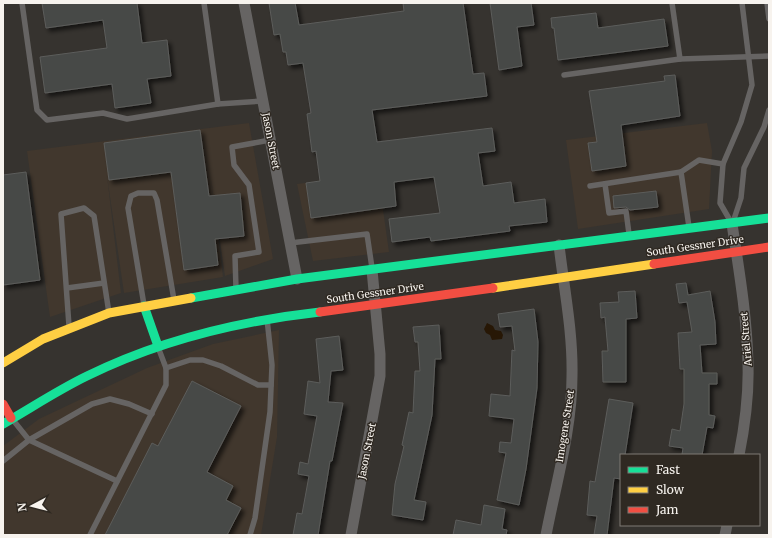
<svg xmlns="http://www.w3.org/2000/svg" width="772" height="538" font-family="Merriweather,serif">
  <defs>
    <filter id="shadow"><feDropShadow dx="3.5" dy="3.5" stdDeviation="2" flood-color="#0009"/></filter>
  </defs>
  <rect width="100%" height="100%" fill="#36332f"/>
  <g fill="#41372d">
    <polygon points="249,123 273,259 225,276 211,179 223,277 124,293 107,176 121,293 50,317 27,151"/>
    <polygon points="707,123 712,151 709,209 578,229 566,140"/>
    <polygon points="378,174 389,252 313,261 297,184"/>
    <polygon points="279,330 277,437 261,535 3,535 3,446 39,419 147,368 213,344"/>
  </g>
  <polygon fill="#271705" points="487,323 493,326 495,330 501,331 503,335 502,339 492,340 490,335 486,333 484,329"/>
  <g fill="#474846" stroke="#5c5d5b" filter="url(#shadow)">
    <polygon points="42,3 137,3 142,43 167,40 171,76 147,79 151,103 115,108 112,84 45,93 40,57 107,48 103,20 46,28"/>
    <polygon points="269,3 295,3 299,25 404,11 403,3 463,3 473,74 484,73 487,96 372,110 377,142 492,128 495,151 478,153 483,186 511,182 514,203 545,199 547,222 509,226 510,231 431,241 430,237 392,242 389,219 440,213 434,177 394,182 396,206 311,218 306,183 320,181 316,151 312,152 307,114 311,113 303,63 288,65 286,52 283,52 280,34 274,35"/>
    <polygon points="490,3 531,3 534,25 517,27 522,66 499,70"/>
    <polygon points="596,13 598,28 664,19 668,46 558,60 554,28 552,28 551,18"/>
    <polygon points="675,75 680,116 621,125 626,166 592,171 588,143 597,142 589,91 665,81 664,76"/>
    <polygon points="200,130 209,196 240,193 244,236 215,239 218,265 184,270 171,172 109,180 104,143"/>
    <polygon points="26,172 40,280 3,285 3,175"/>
    <polygon points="656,191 658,207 630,210 626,207 614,208 613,196"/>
    <polygon points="686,283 688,295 710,291 715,322 716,344 700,345 702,373 717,373 717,384 709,384 709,415 715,416 713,428 707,427 702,455 682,455 683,448 669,446 672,429 680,431 684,404 684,369 680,369 678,333 692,332 687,302 679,303 676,284"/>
    <polygon points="635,291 637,318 626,319 626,382 603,382 602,351 608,351 605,317 601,318 600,303 619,302 618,292"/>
    <polygon points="534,309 538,342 537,388 526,469 519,505 497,500 506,453 499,452 500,442 511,443 514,419 489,416 491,394 510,396 512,350 515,351 512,326 500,327 498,314"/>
    <polygon points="439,325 441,359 435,359 432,415 414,500 426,502 423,520 392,515 395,484 404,446 402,445 409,412 413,413 415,371 420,371 418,342 415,342 413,327"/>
    <polygon points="339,336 343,370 331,371 328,402 343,403 332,461 330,461 318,535 293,535 297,513 302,514 309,476 298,474 300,462 308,464 317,416 304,414 308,381 320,383 316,339"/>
    <polygon points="192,381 241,406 207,472 233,486 226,500 241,508 227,535 105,535 152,443 158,446"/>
    <polygon points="609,399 633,403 625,455 621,455 621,479 614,478 607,535 594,535 597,516 587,515 590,481 595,482"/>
    <polygon points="484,505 505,509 502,529 507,530 506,535 453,535 456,520 481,525"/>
  </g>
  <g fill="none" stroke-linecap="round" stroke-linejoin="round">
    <g stroke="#666463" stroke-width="5.5">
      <polyline points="22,3 37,110 47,120 103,113 127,119 218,104 263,101"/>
      <polyline points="204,3 218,104"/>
      <polyline points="672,3 680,59"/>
      <polyline points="767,3 769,19"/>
      <polyline points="564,75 680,59 769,56"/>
      <polyline points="681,172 699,160 723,164"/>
      <polyline points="605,184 609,213 626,211 629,234"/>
      <polyline points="590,186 681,172 689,227"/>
      <polyline points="731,222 720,203 723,164 741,122 752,85 742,3"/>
      <polyline points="733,222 741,198 744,168 764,127 769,110"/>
      <polyline points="290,243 367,234 372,268"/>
      <polyline points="67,288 104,283"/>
      <polyline points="236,289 235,256 259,252 249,185 234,165 232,147 270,140"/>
      <polyline points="144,305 128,208 131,196 138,193 154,193 157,200 174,300"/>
      <polyline points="69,326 61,214 84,208 94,216 109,313"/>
      <polyline points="166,368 190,360 203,360 221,366 258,385 271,385"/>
      <polyline points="13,420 29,440 117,481"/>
      <polyline points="3,461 29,440 92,404 110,399 129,404 152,414"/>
      <polyline points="90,535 166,385 166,368 158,347"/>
      <polyline points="250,535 255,518 270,412 272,365 267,319"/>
    </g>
    <g stroke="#666463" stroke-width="11">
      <polyline points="244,3 297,279"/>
      <path d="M732,224C739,270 747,317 748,364C749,395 745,425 739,455"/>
      <polyline points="351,535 380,376 380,354 372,270"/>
      <path d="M546,535C556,483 572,429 572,376C573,332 564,289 559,245"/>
      <polyline points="725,535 727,525"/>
    </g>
    <g stroke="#16e098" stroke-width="9">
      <polyline points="191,298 297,279 769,218"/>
      <polyline points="144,306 158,346"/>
      <path d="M3,424C31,408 58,390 87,376C160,340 239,321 320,312"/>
    </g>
    <g stroke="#ffcf43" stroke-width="9">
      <polyline points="493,288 654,264"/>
      <polyline points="3,363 43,339 109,313 191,298"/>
    </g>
    <g stroke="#f24e42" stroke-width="9">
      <polyline points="654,264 769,247"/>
      <polyline points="320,312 493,288"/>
      <polyline points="3,404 11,418"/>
    </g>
  </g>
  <g text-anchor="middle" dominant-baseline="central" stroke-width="3" stroke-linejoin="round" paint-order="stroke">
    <g font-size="10" fill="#f7f3ee" stroke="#2f2922">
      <text transform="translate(271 141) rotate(79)">Jason Street</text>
      <text transform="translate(695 246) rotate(-8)">South Gessner Drive</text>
      <text transform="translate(375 293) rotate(-8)">South Gessner Drive</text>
      <text transform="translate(746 339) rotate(-95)">Ariel Street</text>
      <text transform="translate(565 426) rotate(-81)">Imogene Street</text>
      <text transform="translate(367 451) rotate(-79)">Jason Street</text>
    </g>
  </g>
  <rect width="772" height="538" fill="none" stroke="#f7f3ee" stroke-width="8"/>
  <rect x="620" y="454" width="140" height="72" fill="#2f2922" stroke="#7f7a74"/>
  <rect x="628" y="467" width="20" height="6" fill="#16e098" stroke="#7f7a74"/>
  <text x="656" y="474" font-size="12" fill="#f7f3ee">Fast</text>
  <rect x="628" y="487" width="20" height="6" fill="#ffcf43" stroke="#7f7a74"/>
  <text x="656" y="494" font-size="12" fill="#f7f3ee">Slow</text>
  <rect x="628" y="507" width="20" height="6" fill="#f24e42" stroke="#7f7a74"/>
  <text x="656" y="514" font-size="12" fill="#f7f3ee">Jam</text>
  <g transform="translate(32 506) rotate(263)" stroke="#2f2922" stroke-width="3" paint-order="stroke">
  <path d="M0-3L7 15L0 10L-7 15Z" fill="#f7f3ee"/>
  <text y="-6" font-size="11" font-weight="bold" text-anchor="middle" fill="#f7f3ee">N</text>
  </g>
</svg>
